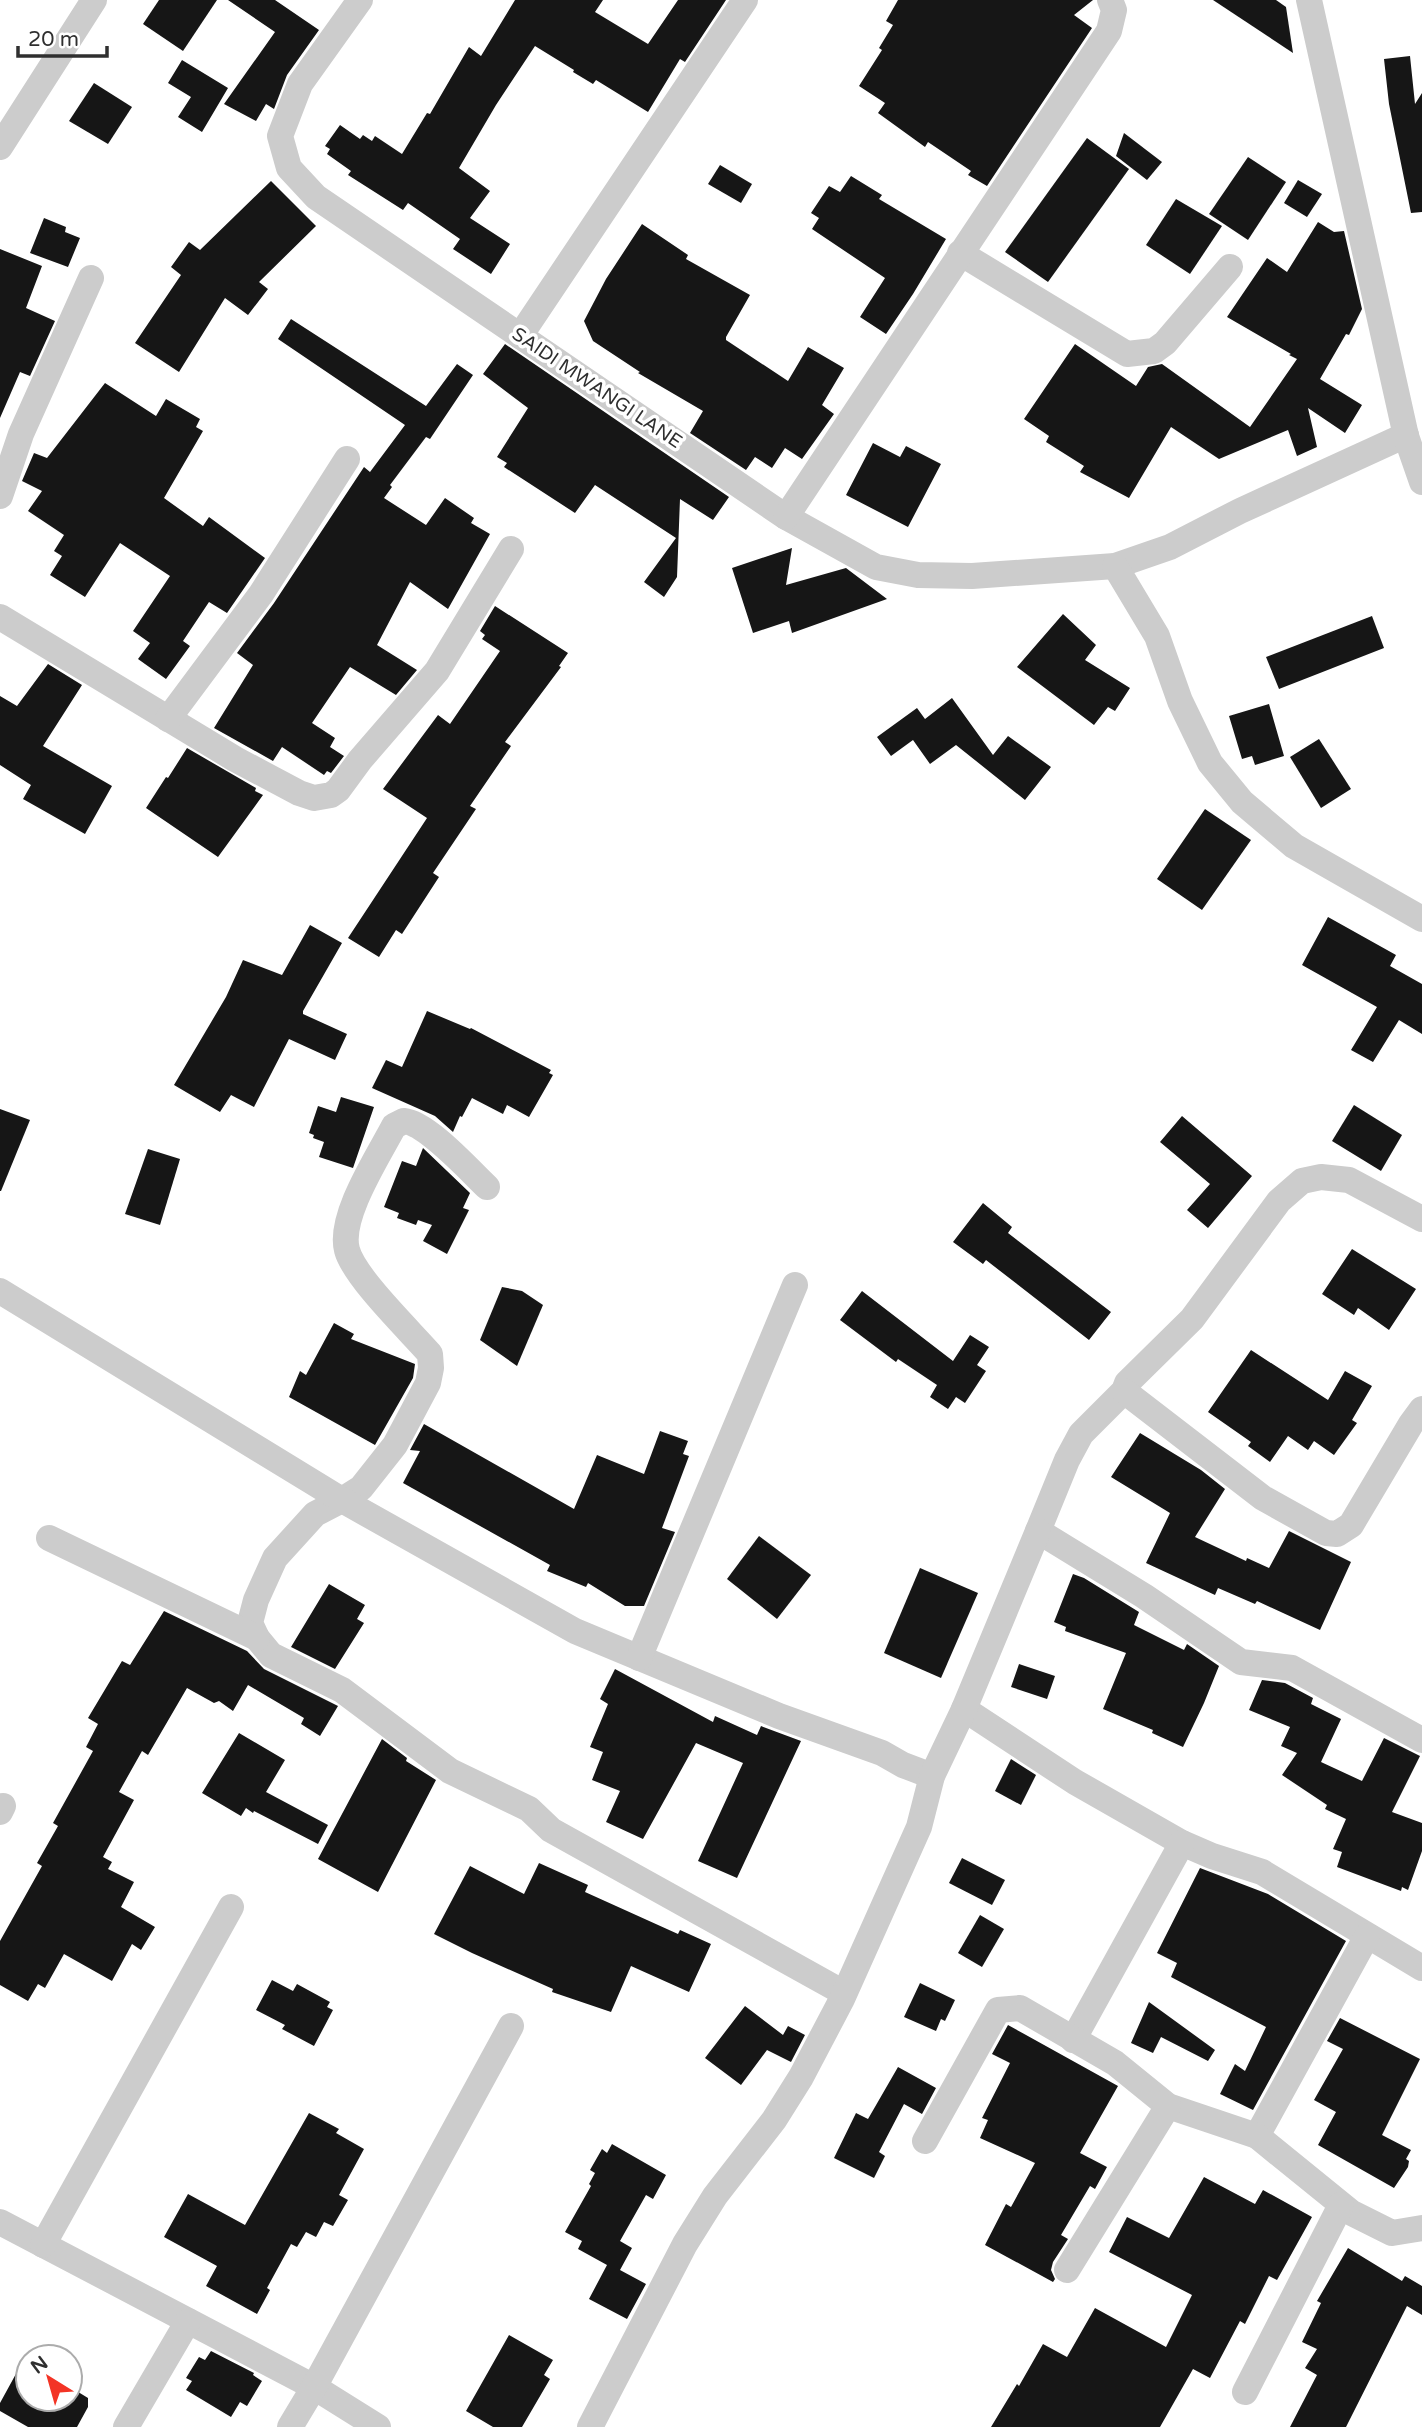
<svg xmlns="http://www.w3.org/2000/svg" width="1422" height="2427" font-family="'Varela Round',sans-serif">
  <rect width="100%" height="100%" fill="#fff"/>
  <g fill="#161616">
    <polygon points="159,0 217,0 183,51 143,24"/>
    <polygon points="228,0 275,0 319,30 287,75 274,109 266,104 256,121 224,104 275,32"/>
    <polygon points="515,0 603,0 595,12 648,44 678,0 726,0 685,62 680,59 648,112 596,80 593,84 573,72 574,70 535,46 496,105 459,168 490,191 470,218 510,244 491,274 453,249 460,239 408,203 403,210 348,175 351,171 327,154 330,149 325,146 340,125 360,139 363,135 372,141 375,136 402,154 427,113 430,114 469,47 481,56"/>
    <polygon points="898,0 1093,0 1074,15 1092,28 987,186 968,175 971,171 928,142 925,147 878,113 885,103 859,86 882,50 879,48 893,25 886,21"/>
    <polygon points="1213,0 1276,0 1286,7 1293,53"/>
    <polygon points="1410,56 1415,104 1422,93 1422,212 1411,213 1389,104 1384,59"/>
    <polygon points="182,60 228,88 202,132 178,117 191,97 168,83"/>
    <polygon points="94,83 132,107 108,144 69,121"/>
    <polygon points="1124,133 1162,162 1147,180 1116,156"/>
    <polygon points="1087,138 1129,169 1048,282 1005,252"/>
    <polygon points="1248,157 1286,182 1248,240 1209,214"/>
    <polygon points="720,165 752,184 741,203 708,184"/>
    <polygon points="851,176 882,195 879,199 946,239 913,294 886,334 860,317 885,278 812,229 819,218 811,213 829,186 840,192"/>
    <polygon points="1298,180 1322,194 1307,217 1284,203"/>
    <polygon points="271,181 316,226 259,282 268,289 248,315 225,298 179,372 135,343 181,275 171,267 189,242 200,250"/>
    <polygon points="1176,199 1222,226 1190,274 1146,245"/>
    <polygon points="44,218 66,227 65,232 80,238 68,267 30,253"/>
    <polygon points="1318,222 1334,232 1344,231 1362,309 1349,335 1346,334 1320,379 1362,405 1345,433 1308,408 1317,447 1297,456 1288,430 1219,459 1171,427 1129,498 1080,472 1084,466 1046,442 1049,436 1024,419 1075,344 1136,386 1148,367 1162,364 1250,427 1297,359 1289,355 1291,354 1227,317 1267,258 1287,272"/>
    <polygon points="642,224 688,255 686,259 750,295 726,337 726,340 788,381 808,347 844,368 822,405 834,414 802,459 785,448 772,468 755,457 746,470 690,433 703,411 638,373 640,372 593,341 584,321 606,279"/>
    <polygon points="0,249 42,266 26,308 55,321 30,376 20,372 0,418"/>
    <polygon points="291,319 426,406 457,364 473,375 430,439 426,437 390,485 392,487 384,498 426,525 445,498 474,518 471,523 490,534 448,609 410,582 377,645 417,670 396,695 350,667 312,723 335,738 330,747 344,756 331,773 327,771 324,775 282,747 273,761 214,728 253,665 237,653 274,603 364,467 370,472 405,425 278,339"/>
    <polygon points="505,344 729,497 713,520 680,499 677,577 664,597 644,582 676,538 595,485 575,513 504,467 507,463 497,457 528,408 483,374"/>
    <polygon points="105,383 156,416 166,399 200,419 196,427 203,431 164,498 203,526 209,517 265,558 227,613 209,602 183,641 190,646 166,679 138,659 150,643 133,631 170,576 120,543 85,597 50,575 62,556 54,551 64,535 28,511 42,491 22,481 34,453 47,458"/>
    <polygon points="873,443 900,457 906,446 941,464 908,527 846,495"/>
    <polygon points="792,548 786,585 846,568 887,599 792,633 789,621 753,633 732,568"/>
    <polygon points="495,606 568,653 559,666 561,667 505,742 511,746 470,806 476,809 433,873 439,877 402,934 396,930 379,957 348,938 427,818 383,789 438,715 450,724 500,651 482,639 485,635 480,631"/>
    <polygon points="1063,614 1096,645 1085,660 1130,688 1115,711 1108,707 1094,725 1017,667"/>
    <polygon points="1372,616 1384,648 1279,689 1266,657"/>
    <polygon points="48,664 82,685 43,746 112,786 85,834 23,799 31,785 0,765 0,696 17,706"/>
    <polygon points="952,698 993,755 1008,736 1051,767 1025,800 956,745 930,764 913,740 891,756 877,737 917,708 925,719"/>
    <polygon points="1269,704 1284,756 1255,765 1252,756 1242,759 1229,716"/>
    <polygon points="1319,739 1351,789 1321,808 1290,757"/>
    <polygon points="187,748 256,788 255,791 263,795 218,857 146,808 166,777 168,778"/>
    <polygon points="1205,809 1251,840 1202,910 1157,879"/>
    <polygon points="1328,917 1396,955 1390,966 1422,984 1422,1034 1399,1020 1373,1062 1351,1050 1377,1007 1302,965"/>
    <polygon points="310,925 342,943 303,1011 303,1014 347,1034 335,1060 289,1039 254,1107 231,1095 220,1112 174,1085 226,997 243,960 282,975"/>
    <polygon points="427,1011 470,1029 471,1028 551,1070 549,1073 553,1075 529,1117 507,1105 503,1114 472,1098 462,1117 460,1116 453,1132 435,1116 372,1088 386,1060 402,1067"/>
    <polygon points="341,1097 374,1107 353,1168 319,1157 324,1142 313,1138 314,1135 309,1133 318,1106 336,1112"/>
    <polygon points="1354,1105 1402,1135 1381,1171 1332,1141"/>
    <polygon points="0,1109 30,1120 1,1191 0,1191"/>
    <polygon points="1182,1116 1252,1176 1208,1228 1187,1210 1210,1184 1160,1142"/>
    <polygon points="423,1148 470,1193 463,1208 469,1210 447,1254 423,1241 432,1225 418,1220 416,1225 397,1218 399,1213 384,1207 402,1161 416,1166"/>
    <polygon points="148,1149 180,1159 160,1225 125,1214"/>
    <polygon points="983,1203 1012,1227 1008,1233 1111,1312 1089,1340 986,1260 983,1264 953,1242"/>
    <polygon points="1352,1249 1416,1289 1389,1330 1358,1308 1354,1315 1322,1294"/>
    <polygon points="502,1287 522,1291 543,1305 517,1366 480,1340"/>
    <polygon points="862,1291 953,1361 970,1335 989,1347 977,1365 986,1371 965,1403 956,1397 948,1409 930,1397 937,1385 898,1359 896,1362 840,1320"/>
    <polygon points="334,1323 354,1334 351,1339 415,1364 413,1378 375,1445 289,1397 300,1371 306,1375"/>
    <polygon points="1251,1350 1328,1400 1345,1371 1372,1386 1352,1420 1357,1423 1334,1455 1314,1441 1308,1450 1288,1436 1270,1462 1248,1446 1251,1442 1208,1412"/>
    <polygon points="424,1424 574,1509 597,1455 644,1474 660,1431 688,1441 683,1454 689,1456 662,1528 675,1532 644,1606 625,1606 588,1583 586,1587 547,1571 550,1565 403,1483 420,1451 410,1450"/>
    <polygon points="1140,1433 1201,1470 1225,1489 1195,1537 1246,1561 1247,1558 1269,1568 1289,1531 1351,1562 1320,1630 1257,1601 1255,1604 1218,1588 1215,1595 1146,1563 1170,1513 1111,1477"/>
    <polygon points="759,1536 811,1575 777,1619 727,1579"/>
    <polygon points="920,1568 978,1593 941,1678 884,1653"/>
    <polygon points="1073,1574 1084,1578 1139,1612 1134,1625 1184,1650 1187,1644 1219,1666 1204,1703 1183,1747 1152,1733 1153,1730 1103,1709 1126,1653 1065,1631 1066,1627 1054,1622"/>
    <polygon points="329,1584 365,1605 357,1619 364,1623 335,1669 291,1647"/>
    <polygon points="164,1611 247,1651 264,1669 338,1706 320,1736 301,1724 304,1718 248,1685 233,1711 219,1701 214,1703 187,1688 148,1755 142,1751 119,1792 134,1800 103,1857 112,1862 108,1869 134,1882 121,1907 155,1927 141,1950 132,1944 112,1981 64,1954 45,1988 38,1984 28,2001 0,1985 0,1941 42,1866 37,1863 58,1826 53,1823 93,1751 86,1747 98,1724 88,1718 122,1661 130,1665"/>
    <polygon points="1019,1664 1055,1676 1047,1699 1011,1687"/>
    <polygon points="615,1669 713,1722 715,1716 757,1735 761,1726 801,1741 737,1878 698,1861 743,1763 696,1743 643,1839 606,1822 620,1791 592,1780 603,1752 590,1747 608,1704 600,1699"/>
    <polygon points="1262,1680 1285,1683 1313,1698 1311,1704 1341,1719 1321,1762 1362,1781 1384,1738 1420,1756 1392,1812 1422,1823 1422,1851 1408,1890 1402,1887 1401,1891 1337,1867 1342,1852 1333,1849 1346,1819 1325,1809 1327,1805 1282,1775 1297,1753 1281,1746 1290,1727 1249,1710"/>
    <polygon points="239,1733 285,1760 266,1792 328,1825 318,1844 254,1811 253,1813 246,1808 241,1816 202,1793"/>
    <polygon points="382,1739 407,1758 406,1761 436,1780 378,1892 318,1859"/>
    <polygon points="1011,1759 1036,1775 1021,1805 995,1791"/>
    <polygon points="962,1858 1005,1880 992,1905 949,1883"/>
    <polygon points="539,1863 588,1885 585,1892 678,1934 680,1930 711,1944 689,1992 631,1966 611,2012 552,1992 553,1989 472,1953 434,1934 470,1866 524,1894"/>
    <polygon points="1200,1868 1268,1894 1346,1941 1253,2110 1220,2094 1235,2064 1245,2071 1266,2027 1171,1977 1177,1963 1157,1953"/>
    <polygon points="980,1915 1004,1929 982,1967 958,1953"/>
    <polygon points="272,1980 293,1991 297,1984 330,2002 327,2007 333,2010 314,2046 282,2029 285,2025 256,2010"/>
    <polygon points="920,1983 955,2000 945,2021 941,2019 936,2031 904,2017"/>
    <polygon points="1149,2002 1215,2050 1208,2061 1161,2037 1153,2053 1131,2043"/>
    <polygon points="745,2006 783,2035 788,2026 805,2035 791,2062 767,2050 741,2085 705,2058"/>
    <polygon points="1340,2018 1420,2059 1382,2135 1411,2150 1406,2159 1409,2161 1408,2167 1394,2188 1318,2145 1336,2112 1314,2100 1343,2049 1327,2041"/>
    <polygon points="1008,2025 1118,2086 1080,2153 1107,2167 1095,2189 1090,2186 1061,2235 1068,2239 1053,2262 1051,2270 1055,2279 1053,2282 985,2245 1006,2204 1011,2207 1035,2163 980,2138 988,2120 982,2118 1010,2063 992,2054"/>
    <polygon points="898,2067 936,2088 922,2114 904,2104 879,2152 885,2156 874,2178 834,2158 856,2113 868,2119"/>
    <polygon points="309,2113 339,2129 336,2133 364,2149 339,2195 348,2200 333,2226 324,2222 316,2237 306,2232 297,2247 291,2244 267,2288 270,2290 257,2314 206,2286 217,2266 164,2237 188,2194 245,2225"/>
    <polygon points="612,2144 666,2175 653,2199 646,2195 620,2241 632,2248 620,2270 646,2284 627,2319 589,2299 607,2265 578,2249 582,2241 565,2232 591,2186 589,2184 595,2173 590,2170 602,2149 607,2153"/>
    <polygon points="1204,2177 1255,2204 1263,2190 1312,2217 1277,2280 1269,2276 1245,2324 1240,2321 1210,2378 1193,2369 1160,2427 991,2427 1017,2384 1019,2386 1043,2344 1067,2357 1095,2308 1166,2347 1192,2295 1109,2252 1127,2217 1169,2238"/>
    <polygon points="1348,2248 1402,2281 1405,2276 1422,2286 1422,2315 1407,2306 1346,2427 1290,2427 1317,2375 1305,2368 1317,2349 1302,2342 1321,2303 1317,2301"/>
    <polygon points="509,2335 553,2360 544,2375 550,2379 522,2427 493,2427 466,2411"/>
    <polygon points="211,2351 254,2373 253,2375 262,2381 247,2406 240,2402 231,2417 186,2390 192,2381 186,2378 199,2357 205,2360"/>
    <polygon points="23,2361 28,2364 28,2399 70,2399 70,2387 88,2398 88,2407 77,2427 28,2427 0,2411 0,2403"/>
  </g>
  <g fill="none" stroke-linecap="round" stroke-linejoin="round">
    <g stroke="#ccc" stroke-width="26">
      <polyline points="360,0 300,84 280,136 289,168 316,197 786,517 876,567 918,575 972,576 1115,566 1170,547 1240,511 1406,435"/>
      <polyline points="1309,0 1406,436 1422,482"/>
      <polyline points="0,147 94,0"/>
      <polyline points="960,253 1127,354 1154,351 1165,343 1230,267"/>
      <polyline points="520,336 745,0"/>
      <polyline points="0,496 21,434 91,278"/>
      <polyline points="786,517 1109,31 1114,10 1110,0"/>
      <polyline points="1115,566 1157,636 1180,701 1210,763 1242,802 1294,846 1422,919"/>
      <polyline points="0,617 235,759 299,793 314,798 331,795 338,790 360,760 437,671 511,549"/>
      <polyline points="168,719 261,594 347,459"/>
      <path d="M487,1187C469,1170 427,1123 404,1121L394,1126C379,1155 338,1217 347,1250C354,1277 410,1331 430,1354L431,1368L428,1383L395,1445L361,1488L342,1500L315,1514L275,1558L256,1600L250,1623L257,1638L271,1655L342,1690L450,1771L529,1809L551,1830L844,1993"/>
      <polyline points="1422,1219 1349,1180 1321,1177 1302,1181 1279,1201 1192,1319 1127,1383 1124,1391 1081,1434 1067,1460 1038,1531 1144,1596 1241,1662 1292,1668 1422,1740"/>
      <polyline points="0,1291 342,1500 575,1631 779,1716 882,1753 903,1765 932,1776"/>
      <polyline points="1124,1391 1263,1498 1326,1533 1337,1534 1351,1525 1411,1424 1422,1409"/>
      <polyline points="49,1538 257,1638"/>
      <polyline points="639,1658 795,1285"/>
      <polyline points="964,1709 1075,1782 1182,1843 1212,1856 1262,1872 1422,1968"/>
      <polyline points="0,1812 3,1806"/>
      <polyline points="1073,2040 1182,1843"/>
      <polyline points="1257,2136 1367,1936"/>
      <polyline points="925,2141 998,2010 1020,2008 1115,2063 1168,2106 1257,2136 1352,2213 1392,2233 1422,2228"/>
      <polyline points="0,2222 314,2387 378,2427"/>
      <polyline points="43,2245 231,1907"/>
      <polyline points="1067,2270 1168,2106"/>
      <polyline points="1245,2392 1341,2205"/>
      <polyline points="126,2427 188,2321"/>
      <polyline points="290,2427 314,2387 511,2026"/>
      <polyline points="590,2427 685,2244 715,2196 774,2120 801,2077 842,1999 919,1827 932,1776 964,1709 1038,1531"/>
    </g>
  </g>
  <g text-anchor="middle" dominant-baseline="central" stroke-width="7" stroke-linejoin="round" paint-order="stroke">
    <g font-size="19" fill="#2f2f2f" stroke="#fff">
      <text transform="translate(597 388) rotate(34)">SAIDI MWANGI LANE</text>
    </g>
  </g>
  <g transform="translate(49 2378) rotate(323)"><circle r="33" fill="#ffffff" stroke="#acacac" stroke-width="2"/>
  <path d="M0-5L12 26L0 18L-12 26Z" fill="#f33425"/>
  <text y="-10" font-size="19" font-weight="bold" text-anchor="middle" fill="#2f2f2f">N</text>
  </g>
  <path d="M18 46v10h89v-10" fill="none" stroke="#2f2f2f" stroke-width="3.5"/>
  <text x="28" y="46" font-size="21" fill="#2f2f2f" stroke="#ffffff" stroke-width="5" paint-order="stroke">20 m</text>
</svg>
